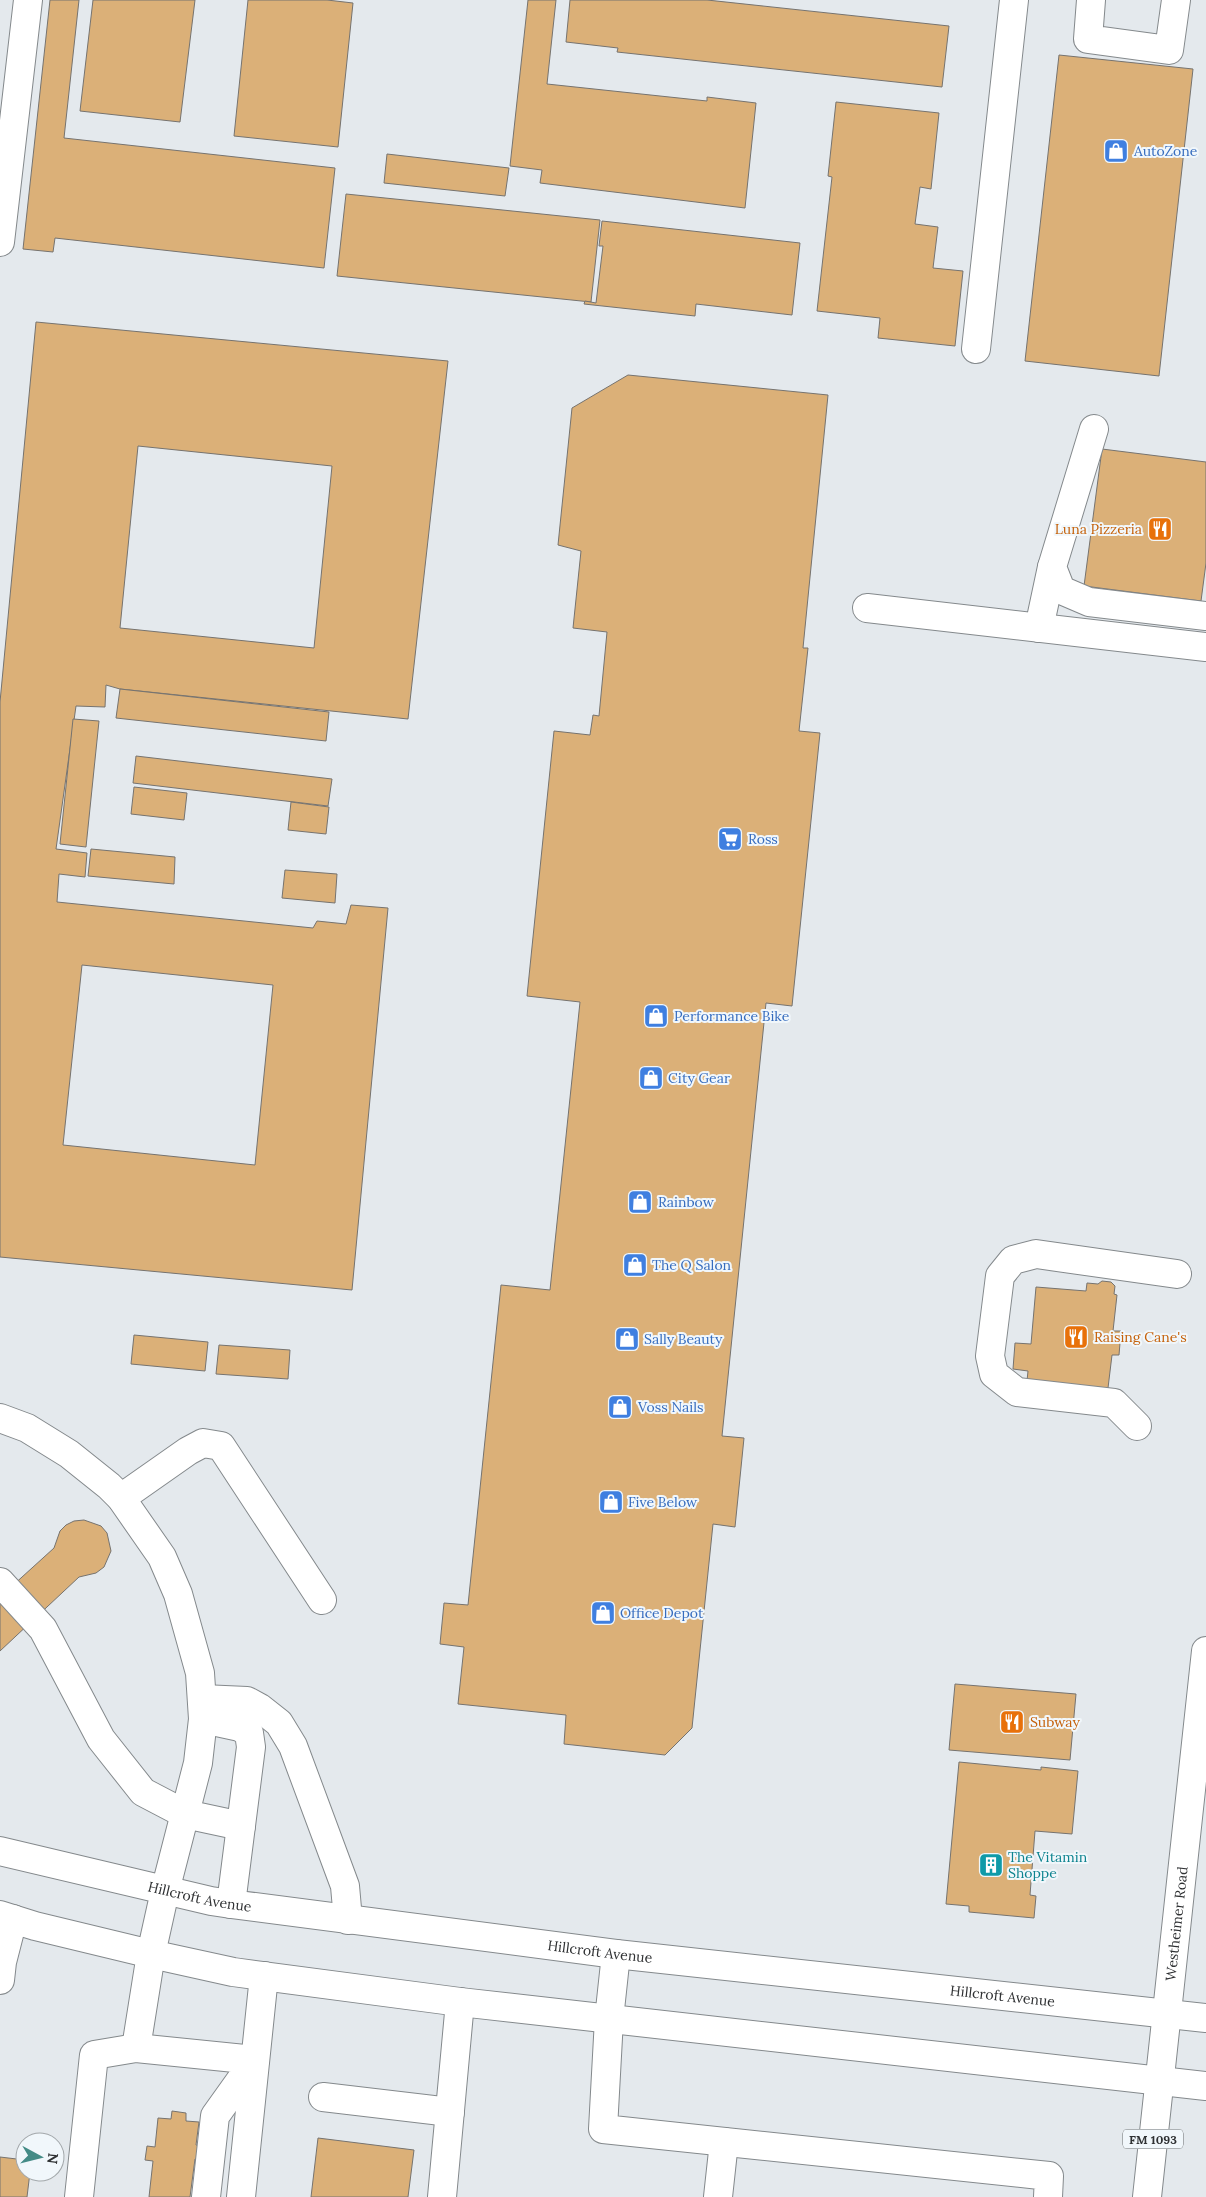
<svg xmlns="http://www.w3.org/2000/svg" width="1206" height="2197" font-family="Lora,serif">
  <rect width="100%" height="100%" fill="#e4e9ed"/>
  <g fill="#dbb078" stroke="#76736f" fill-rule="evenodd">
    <polygon points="50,0 79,0 64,138 335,168 324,268 55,238 53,252 23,249"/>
    <polygon points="93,0 195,0 180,122 80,111"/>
    <polygon points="248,0 327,0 353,3 338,147 234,136"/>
    <polygon points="528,0 556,0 547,84 707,101 707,97 756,103 745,208 540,183 542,170 510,166"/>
    <polygon points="570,0 707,0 949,26 942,87 617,52 618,48 566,42"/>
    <polygon points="1059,55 1193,69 1159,376 1025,361"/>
    <polygon points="836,102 939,113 931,189 920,187 915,224 938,227 933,268 963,271 955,346 878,338 880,318 817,311 832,177 828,176"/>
    <polygon points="387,154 509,168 505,196 384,183"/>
    <polygon points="346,194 600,220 591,302 337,276"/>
    <polygon points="602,221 800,243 792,315 696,304 695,316 584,304 585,301 596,303 603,246 599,246"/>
    <path d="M36,322L448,361L408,719L120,689L106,685L105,707L76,706L56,849L87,853L85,877L59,874L57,902L313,928L317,921L346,924L351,905L388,908L352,1290L0,1257V702ZM138,446L332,466L314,648L120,628ZM82,965L273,985L255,1165L63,1145Z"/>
    <polygon points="628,375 828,395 803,648 808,648 799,731 820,733 792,1006 766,1003 722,1436 744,1438 735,1527 713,1524 692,1728 665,1755 564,1744 566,1715 458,1704 464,1647 440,1644 444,1603 468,1605 501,1285 550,1290 580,1002 527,996 554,731 590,735 593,715 599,716 607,632 573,628 581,551 558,545 572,408"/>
    <polygon points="1102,449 1206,462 1206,563 1201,601 1084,586"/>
    <polygon points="120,689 329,712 326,741 116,718"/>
    <polygon points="73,719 99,721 86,847 60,844"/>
    <polygon points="136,756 332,779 328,806 133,783"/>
    <polygon points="134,787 187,793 184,820 131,814"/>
    <polygon points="291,802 329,807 326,834 288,830"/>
    <polygon points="91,849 175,857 174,884 88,876"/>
    <polygon points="285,870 337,874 335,903 282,898"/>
    <polygon points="1102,1281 1111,1282 1115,1286 1114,1294 1117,1295 1113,1331 1121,1331 1119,1355 1112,1355 1108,1388 1027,1381 1028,1371 1013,1369 1015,1343 1031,1344 1036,1287 1086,1291 1087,1283 1098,1284"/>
    <polygon points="134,1335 208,1342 205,1371 131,1364"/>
    <polygon points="219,1345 290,1350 288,1379 216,1374"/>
    <polygon points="84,1520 101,1526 107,1533 111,1551 104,1567 96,1573 79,1577 0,1651 0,1597 54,1548 60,1531 66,1525 74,1521"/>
    <polygon points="955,1684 1076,1694 1070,1760 949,1750"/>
    <polygon points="959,1762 1041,1770 1041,1767 1078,1771 1072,1834 1035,1831 1030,1895 1036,1896 1034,1918 969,1912 969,1906 946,1904"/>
    <polygon points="172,2111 186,2113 186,2121 199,2122 196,2145 204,2146 202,2160 195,2159 190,2197 149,2197 153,2161 145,2160 147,2146 155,2147 158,2118 171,2119"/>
    <polygon points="318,2138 414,2150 408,2197 311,2197"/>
    <polygon points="0,2157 25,2160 25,2172 30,2172 27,2197 0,2197"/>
  </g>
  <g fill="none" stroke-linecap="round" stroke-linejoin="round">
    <defs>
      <g id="minor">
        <polyline points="1091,0 1088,39 1169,50 1176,0"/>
        <polyline points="0,242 28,0"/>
        <polyline points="976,349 1014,0"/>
        <polyline points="1094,429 1052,567 1061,590 1089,602 1206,616"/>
        <polyline points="867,608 1206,647"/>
        <polyline points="1039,628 1052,567"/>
        <polyline points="0,1418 27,1428 69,1454 109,1486 121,1498 162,1557 178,1594 200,1673 203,1719 198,1763 165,1891"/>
        <polyline points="1137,1426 1114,1403 1017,1392 994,1374 990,1356 1000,1276 1013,1260 1036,1254 1177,1274"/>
        <polyline points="121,1498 188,1451 203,1443 221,1446 322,1600"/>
        <polyline points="0,1582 43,1629 101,1739 143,1792 185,1814 241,1826"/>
        <polyline points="202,1699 247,1701 260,1708 279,1723 293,1746 345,1886 348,1920"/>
        <polyline points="203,1719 240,1727 249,1733 251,1747 231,1904"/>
        <polyline points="0,1980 2,1962 13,1919"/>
        <polyline points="609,2019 603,2129 1049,2176 1048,2197"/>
        <polyline points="136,2048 151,1954"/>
        <polyline points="323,2097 450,2112"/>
        <polyline points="79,2197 94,2055 136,2048 255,2060 215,2116 206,2197"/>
        <polyline points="241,2197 264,1976"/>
        <polyline points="442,2197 460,2002"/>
        <polyline points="718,2197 724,2142"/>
      </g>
      <g id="major">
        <path id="s1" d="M0,1851L211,1901L231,1904L616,1954L1206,2018"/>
        <polyline points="0,1915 35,1926 151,1954 233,1972 460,2002 1206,2086"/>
        <polyline points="151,1954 165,1891"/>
        <polyline points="609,2019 616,1954"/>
        <path id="s2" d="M1147,2197L1206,1651"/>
      </g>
    </defs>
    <use href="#minor" stroke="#84898c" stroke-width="30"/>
    <use href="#major" stroke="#84898c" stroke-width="30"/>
    <use href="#minor" stroke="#fff" stroke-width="28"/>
    <use href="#major" stroke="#fff" stroke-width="28"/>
  </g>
  <defs>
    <symbol id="shop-square" viewBox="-11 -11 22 22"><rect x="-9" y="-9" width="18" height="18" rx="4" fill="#3f7fe0" stroke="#f1f7fb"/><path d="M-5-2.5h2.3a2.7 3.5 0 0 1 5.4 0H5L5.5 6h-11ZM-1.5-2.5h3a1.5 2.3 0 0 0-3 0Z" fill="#fff"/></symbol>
    <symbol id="restaurant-square" viewBox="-11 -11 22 22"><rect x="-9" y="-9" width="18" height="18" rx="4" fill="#e8710a" stroke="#f1f7fb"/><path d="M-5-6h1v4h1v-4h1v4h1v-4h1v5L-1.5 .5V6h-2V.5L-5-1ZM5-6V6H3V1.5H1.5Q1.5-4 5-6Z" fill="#fff"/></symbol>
    <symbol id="supermarket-square" viewBox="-11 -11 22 22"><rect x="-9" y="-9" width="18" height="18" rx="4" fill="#3f7fe0" stroke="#f1f7fb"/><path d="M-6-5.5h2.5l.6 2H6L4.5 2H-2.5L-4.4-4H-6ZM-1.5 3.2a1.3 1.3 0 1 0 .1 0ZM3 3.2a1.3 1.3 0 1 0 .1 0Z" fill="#fff"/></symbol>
    <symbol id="building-square" viewBox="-11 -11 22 22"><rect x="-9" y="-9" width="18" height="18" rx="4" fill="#0f9aa8" stroke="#f1f7fb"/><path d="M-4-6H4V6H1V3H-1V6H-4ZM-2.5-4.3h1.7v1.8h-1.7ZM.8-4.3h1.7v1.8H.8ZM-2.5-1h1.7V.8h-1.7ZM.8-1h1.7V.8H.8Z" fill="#fff"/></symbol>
  </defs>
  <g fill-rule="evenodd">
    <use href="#shop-square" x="1102" y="137" width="28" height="28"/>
    <use href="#restaurant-square" x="1146" y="515" width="28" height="28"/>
    <use href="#supermarket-square" x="716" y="825" width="28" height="28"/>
    <use href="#shop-square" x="642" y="1002" width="28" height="28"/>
    <use href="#shop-square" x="637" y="1064" width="28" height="28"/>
    <use href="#shop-square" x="626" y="1188" width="28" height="28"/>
    <use href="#shop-square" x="621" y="1251" width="28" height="28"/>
    <use href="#restaurant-square" x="1062" y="1323" width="28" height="28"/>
    <use href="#shop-square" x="613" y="1325" width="28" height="28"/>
    <use href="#shop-square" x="606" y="1393" width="28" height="28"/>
    <use href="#shop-square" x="597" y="1488" width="28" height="28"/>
    <use href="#shop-square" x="589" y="1599" width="28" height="28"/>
    <use href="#restaurant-square" x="998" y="1708" width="28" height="28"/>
    <use href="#building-square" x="977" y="1851" width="28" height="28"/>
  </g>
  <g text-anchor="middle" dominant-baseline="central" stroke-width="4" stroke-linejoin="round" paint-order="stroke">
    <rect fill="#f1f7fb" stroke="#696c6f" stroke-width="1" x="1123" y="2129.5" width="60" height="19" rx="4"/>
    <g font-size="12" font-weight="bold" fill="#2f3133">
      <text x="1153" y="2139">FM 1093</text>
    </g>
    <g font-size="14" fill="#366cbe" stroke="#f1f7fb" text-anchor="start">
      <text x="1134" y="151">AutoZone</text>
      <text x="748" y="839">Ross</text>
      <text x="674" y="1016">Performance Bike</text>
      <text x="668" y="1078">City Gear</text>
      <text x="658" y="1202">Rainbow</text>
      <text x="652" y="1265">The Q Salon</text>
      <text x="644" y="1339">Sally Beauty</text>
      <text x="638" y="1407">Voss Nails</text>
      <text x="628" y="1502">Five Below</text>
      <text x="620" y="1613">Office Depot</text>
    </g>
    <g font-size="14" fill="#c56008" stroke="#f1f7fb" text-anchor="start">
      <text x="1142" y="529" text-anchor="end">Luna Pizzeria</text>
      <text x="1094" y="1337">Raising Cane's</text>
      <text x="1030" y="1722">Subway</text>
    </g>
    <g font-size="14" fill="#0d838f" stroke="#f1f7fb" text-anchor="start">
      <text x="1008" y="1857">The Vitamin<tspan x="1008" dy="16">Shoppe</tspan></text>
    </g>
    <g font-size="14" fill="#2f3133" stroke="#f1f7fb">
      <text stroke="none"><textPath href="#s1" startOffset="205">Hillcroft Avenue</textPath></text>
      <text stroke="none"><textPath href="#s2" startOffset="275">Westheimer Road</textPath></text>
      <text stroke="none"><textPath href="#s1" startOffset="609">Hillcroft Avenue</textPath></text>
      <text stroke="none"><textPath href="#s1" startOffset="1014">Hillcroft Avenue</textPath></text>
    </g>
  </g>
  <g transform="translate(40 2157) rotate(97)"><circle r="24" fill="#f1f7fb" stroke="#a3a8ab"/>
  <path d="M0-4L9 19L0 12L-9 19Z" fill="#448b86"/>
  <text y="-8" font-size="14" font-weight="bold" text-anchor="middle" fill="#2f3133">N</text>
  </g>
</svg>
